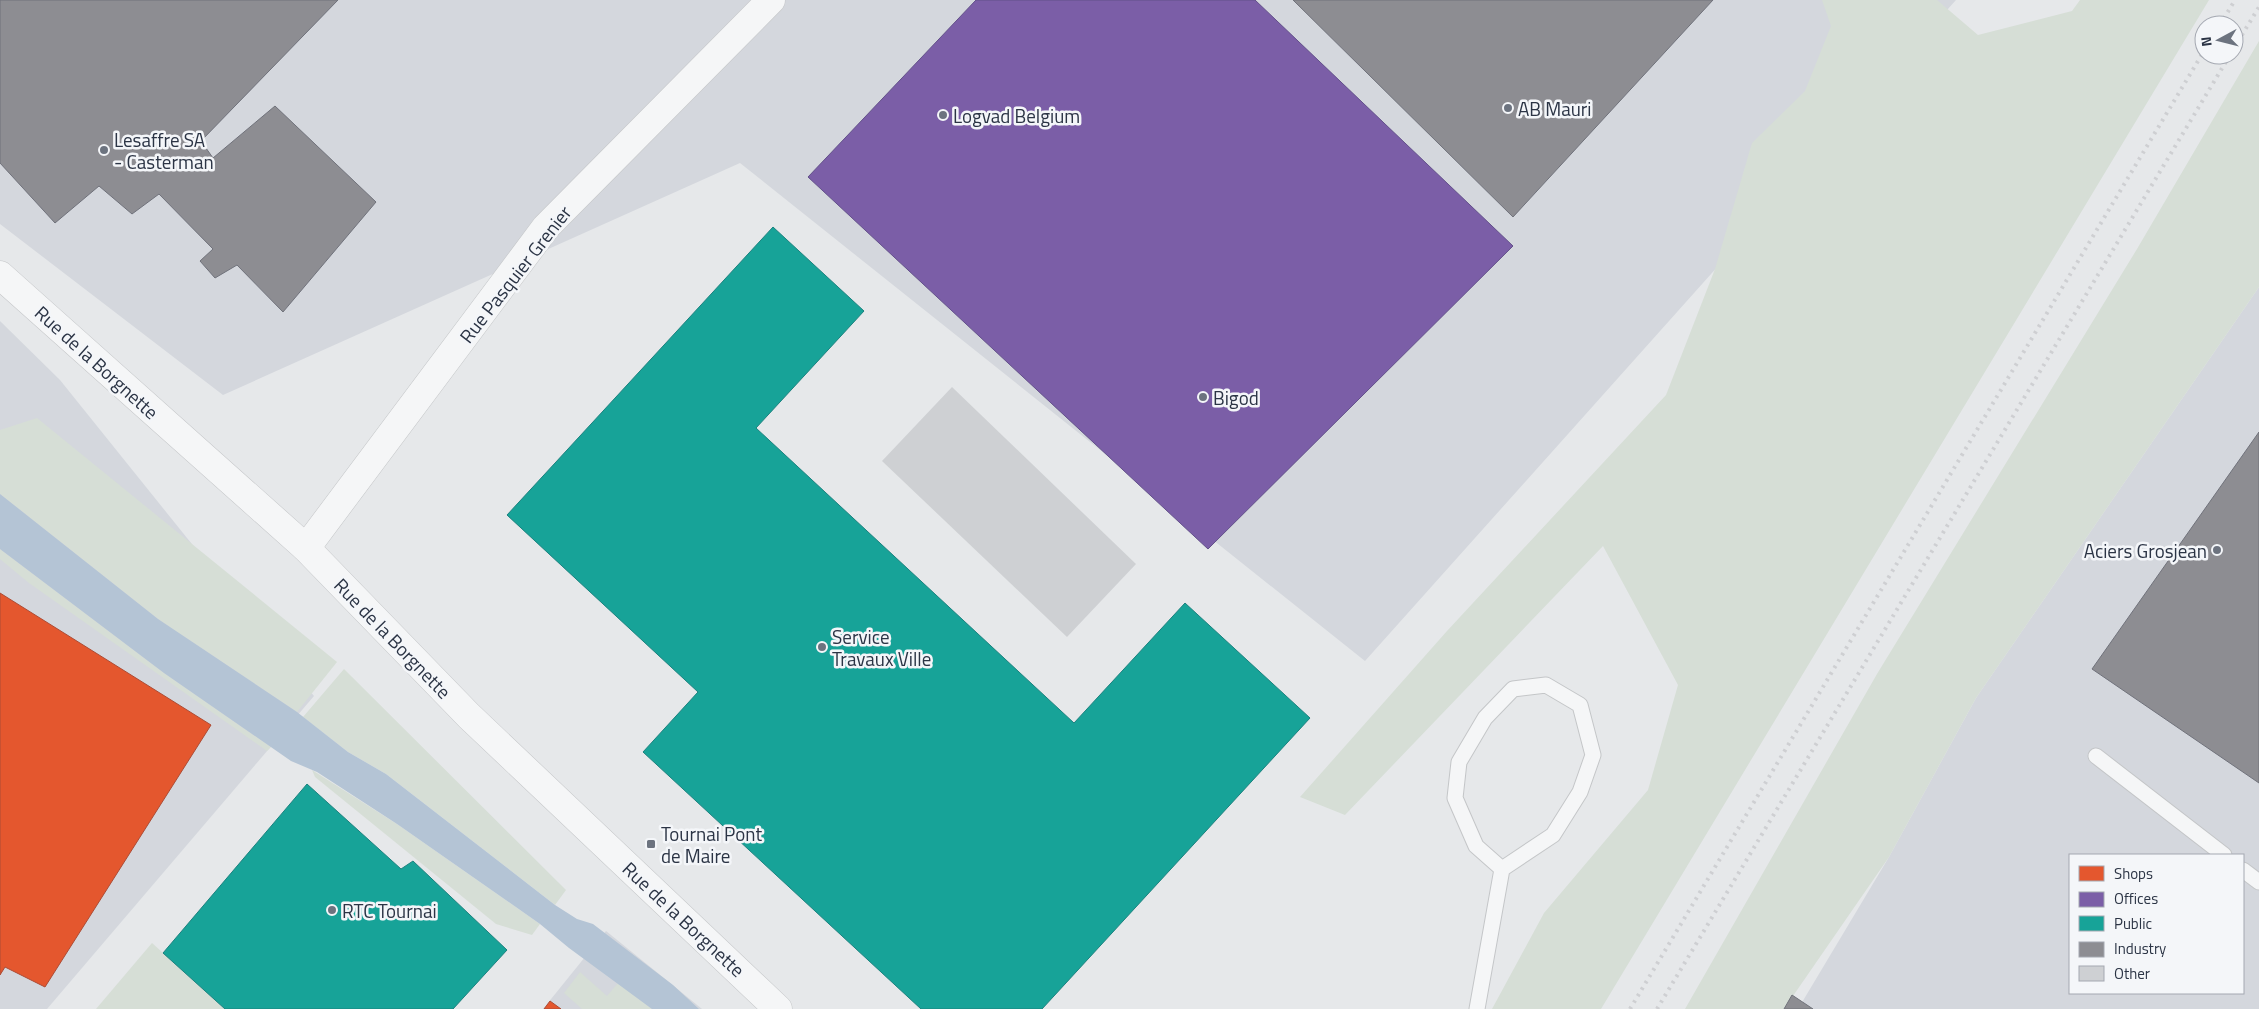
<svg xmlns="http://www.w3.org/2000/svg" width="2259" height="1009" font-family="'Titillium Web',sans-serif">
  <rect width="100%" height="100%" fill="#e6e8ea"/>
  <g fill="#d4d7dd" fill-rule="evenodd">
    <polygon points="0,0 1956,0 1365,661 740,163 223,395 0,224"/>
    <path d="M2259,287V1009H1798L1889,857L1976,698ZM2070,855H2243V993H2070Z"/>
    <polygon points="0,321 60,380 314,696 47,1009 0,1009"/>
    <polygon points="606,931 702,1009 543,1009"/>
  </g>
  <g fill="#d6ded6">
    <polygon points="1822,0 1937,0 1978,35 2072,11 2080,0 2209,0 1601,1009 1492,1009 1544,913 1648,790 1678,685 1603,546 1345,815 1300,797 1447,631 1666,395 1715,269 1752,143 1805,91 1831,26"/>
    <polygon points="2259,41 2259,287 1976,698 1889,857 1784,1009 1685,1009 1877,674 2137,249"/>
    <polygon points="37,418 337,662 297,712 158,619 0,494 0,430"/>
    <polygon points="0,549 164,673 271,747 267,751 29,583 0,559"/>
    <polygon points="344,669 566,890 555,905 386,774 348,752 303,717"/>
    <polygon points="312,770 397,824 540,924 532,935 496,924 315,777"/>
    <polygon points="152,943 225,1009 96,1009"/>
    <polygon points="580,972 607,996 618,983 652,1009 582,1009 564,993"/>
  </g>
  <polygon fill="#b4c4d5" points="0,494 158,619 297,712 348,752 386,774 555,905 577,919 593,924 673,985 699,1009 652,1009 569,948 540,924 397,824 317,772 291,761 164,673 0,549"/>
  <g fill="#e4572e" stroke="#ac4c35">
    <polygon points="0,593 211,725 45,987 5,967 0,975"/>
    <polygon points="550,1001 561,1009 544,1009"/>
  </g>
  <polygon fill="#7b5ea7" stroke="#63518a" points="976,0 1255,0 1513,246 1208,549 808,177"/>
  <g fill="#17a398" stroke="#1d827f">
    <polygon points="773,227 864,311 756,428 1074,723 1185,603 1310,718 1042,1009 921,1009 643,752 698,692 507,515"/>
    <polygon points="307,784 401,869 413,861 507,950 453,1009 225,1009 163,953"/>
  </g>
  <g fill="#8d8d92" stroke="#70727b">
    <polygon points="0,0 338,0 201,141 213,158 275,106 376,202 283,312 237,265 215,278 200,261 213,249 159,194 132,214 99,186 55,223 0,163"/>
    <polygon points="1293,0 1713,0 1513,217"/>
    <polygon points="2259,432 2259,783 2092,669"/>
    <polygon points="1792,995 1813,1009 1784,1009"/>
  </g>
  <polygon fill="#ced0d3" points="952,387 1136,564 1067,637 882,461"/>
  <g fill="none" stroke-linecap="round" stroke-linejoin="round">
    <defs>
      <g id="service">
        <polyline points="2096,756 2224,855"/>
        <polyline points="2243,870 2259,882"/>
        <polyline points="1477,1009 1502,869 1553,835 1580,792 1593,755 1580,705 1546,685 1513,689 1485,718 1459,762 1455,798 1476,846 1502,869"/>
      </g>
      <g id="minor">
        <polyline points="0,275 306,548 469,716 778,1009"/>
        <polyline points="306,548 546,227 771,0"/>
      </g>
    </defs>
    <use href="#service" stroke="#c4c6c8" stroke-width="17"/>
    <use href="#minor" stroke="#c4c6c8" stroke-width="29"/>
    <use href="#service" stroke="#f5f6f7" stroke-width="15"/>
    <use href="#minor" stroke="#f5f6f7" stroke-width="28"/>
    <g stroke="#cecfd2" stroke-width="4" stroke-dasharray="2.5 5" stroke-linecap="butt">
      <polyline points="2220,25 2235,0"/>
      <polyline points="2234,48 2259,7"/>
      <polyline points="1630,1009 2204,51"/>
      <polyline points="1657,1009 2230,55"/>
    </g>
  </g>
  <g fill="#6c737f" stroke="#f4f6f9" stroke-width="2">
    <circle cx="1508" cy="108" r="5"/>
    <circle cx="943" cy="115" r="5"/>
    <circle cx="104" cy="150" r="5"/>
    <circle cx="1203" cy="397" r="5"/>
    <circle cx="2217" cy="550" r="5"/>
    <circle cx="822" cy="647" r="5"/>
    <rect x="646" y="839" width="10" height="10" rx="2.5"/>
    <circle cx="332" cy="910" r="5"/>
  </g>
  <g text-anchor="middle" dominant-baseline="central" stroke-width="5" stroke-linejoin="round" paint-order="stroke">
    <g font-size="19" fill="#2b3445" stroke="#f4f6f9" text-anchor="start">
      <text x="1518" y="108">AB Mauri</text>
      <text x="953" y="115">Logvad Belgium</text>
      <text x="114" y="139">Lesaffre SA<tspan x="114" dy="22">- Casterman</tspan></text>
      <text x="1213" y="397">Bigod</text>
      <text x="2207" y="550" text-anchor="end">Aciers Grosjean</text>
      <text x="832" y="636">Service<tspan x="832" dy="22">Travaux Ville</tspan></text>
      <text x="661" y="833">Tournai Pont<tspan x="661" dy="22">de Maire</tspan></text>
      <text x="342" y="910">RTC Tournai</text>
    </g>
    <g font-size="19" fill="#2b3445" stroke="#f4f6f9">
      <text transform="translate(515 274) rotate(-52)">Rue Pasquier Grenier</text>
      <text transform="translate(97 362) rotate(42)">Rue de la Borgnette</text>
      <text transform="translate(393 638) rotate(46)">Rue de la Borgnette</text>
      <text transform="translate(684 919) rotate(43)">Rue de la Borgnette</text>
    </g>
  </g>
  <rect x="2069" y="854" width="175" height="140" fill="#f4f6f9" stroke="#a4a8b1"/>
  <rect x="2079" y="866" width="25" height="15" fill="#e4572e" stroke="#a4a8b1"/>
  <text x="2114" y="879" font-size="15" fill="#2b3445">Shops</text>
  <rect x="2079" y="892" width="25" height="15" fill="#7b5ea7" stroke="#a4a8b1"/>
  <text x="2114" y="904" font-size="15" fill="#2b3445">Offices</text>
  <rect x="2079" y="916" width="25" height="15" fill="#17a398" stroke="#a4a8b1"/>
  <text x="2114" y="929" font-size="15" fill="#2b3445">Public</text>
  <rect x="2079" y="942" width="25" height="15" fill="#8d8d92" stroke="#a4a8b1"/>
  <text x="2114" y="954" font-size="15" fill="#2b3445">Industry</text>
  <rect x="2079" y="966" width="25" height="15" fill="#ced0d3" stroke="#a4a8b1"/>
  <text x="2114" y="979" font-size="15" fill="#2b3445">Other</text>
  <g transform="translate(2219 40) rotate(263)"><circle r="24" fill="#f4f6f9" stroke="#a4a8b1"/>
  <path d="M0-4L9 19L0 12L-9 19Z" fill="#6c737f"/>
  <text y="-8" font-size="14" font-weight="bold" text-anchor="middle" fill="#2b3445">N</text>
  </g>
</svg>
